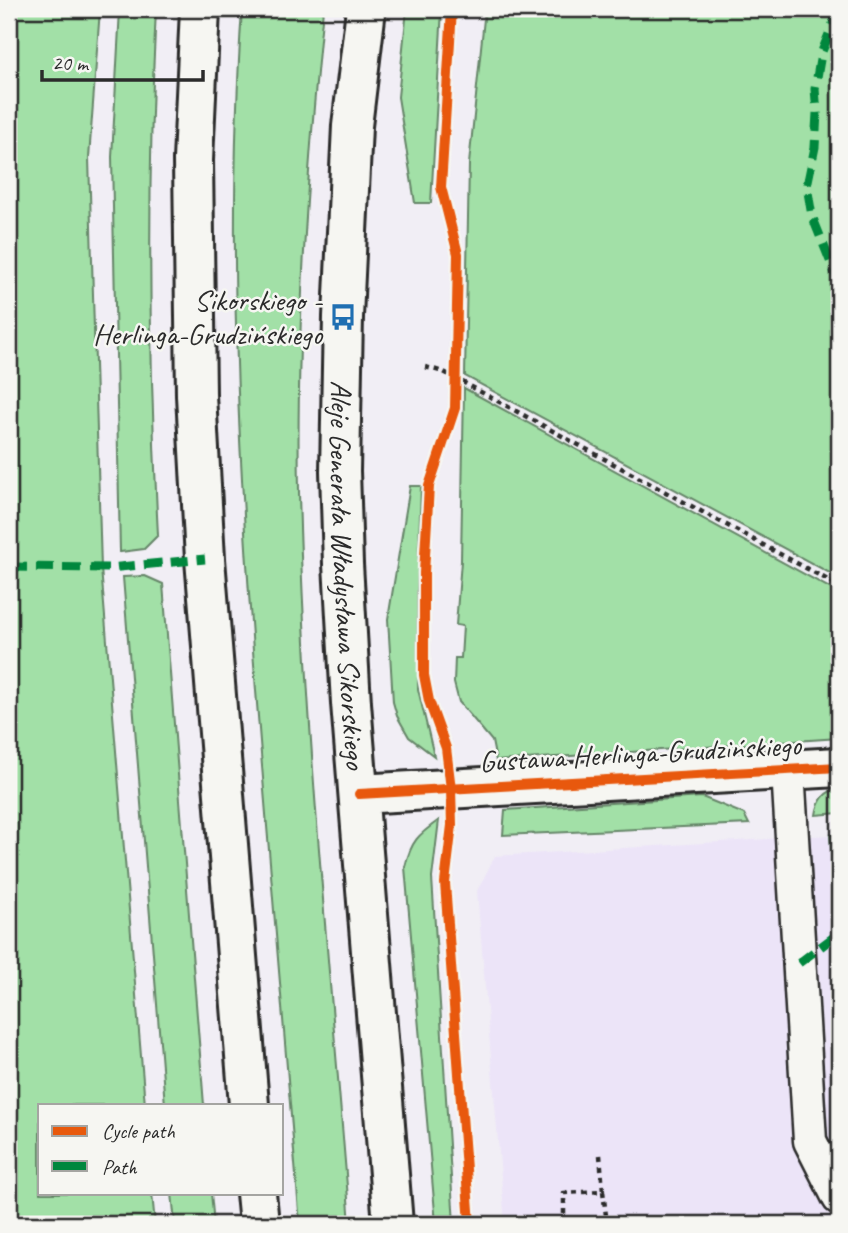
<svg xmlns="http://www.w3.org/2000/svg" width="848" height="1233" font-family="Caveat,sans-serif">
  <rect width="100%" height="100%" fill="#f1eef5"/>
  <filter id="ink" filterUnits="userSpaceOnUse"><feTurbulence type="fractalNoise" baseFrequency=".0143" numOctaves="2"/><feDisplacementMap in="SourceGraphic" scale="14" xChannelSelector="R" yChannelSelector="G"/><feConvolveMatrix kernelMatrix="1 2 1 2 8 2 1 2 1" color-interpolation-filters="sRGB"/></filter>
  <g filter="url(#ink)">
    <polygon fill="#ece4f8" points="830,835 836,923 839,927 839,1224 505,1224 477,891 495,856"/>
    <g fill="#a2e0a7" stroke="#668669" stroke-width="2">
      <polygon points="9,9 100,9 89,158 101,568 145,1105 40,1105 40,1193 152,1193 155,1224 9,1224"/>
      <path d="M120,9H156C147,184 149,360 158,535L144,549L120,552L112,157Z"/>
      <path d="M242,9H323C307,169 296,330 299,492C305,736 331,980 350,1224H300C287,1068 274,911 261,754C241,507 225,258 242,9Z"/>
      <polygon points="407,9 442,9 431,203 415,203 398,97"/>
      <polygon points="485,9 839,9 839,578 465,376 469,164"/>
      <polygon points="464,388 839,593 839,738 496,761 492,741 459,702 454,683 455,658 461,658 463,626 456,625 461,561"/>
      <polygon points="410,486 421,486 417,593 418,689 434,756 409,737 397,716 393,702 388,619"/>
      <polygon points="145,576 163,584 204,1105 165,1105 123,577"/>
      <path d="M839,788V813L816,815C818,800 825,791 839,788Z"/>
      <polygon points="702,797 744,814 749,824 503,835 505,810"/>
      <path d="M439,820L432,878L454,1224H436L405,867C411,841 418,835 439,820Z"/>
      <polygon points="830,835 839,835 839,927 837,924"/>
      <polygon points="172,1193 211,1193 214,1224 175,1224"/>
    </g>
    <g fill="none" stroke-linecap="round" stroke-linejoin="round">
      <defs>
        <polyline id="service" points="788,770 810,1141 839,1198"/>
        <polyline id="minor" points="359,794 839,767"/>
        <g id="primary">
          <polyline points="200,9 193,160 196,395 205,559 249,1105"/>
          <path id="s1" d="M366,9L352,126L343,317L340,471L343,564L351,703L393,1224"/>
          <polyline points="256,1193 259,1224"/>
        </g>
      </defs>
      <use href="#service" stroke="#2b2b2b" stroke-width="37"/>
      <use href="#minor" stroke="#2b2b2b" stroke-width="44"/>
      <use href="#primary" stroke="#2b2b2b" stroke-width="44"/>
      <g stroke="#2b2b2b" stroke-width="4.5" stroke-dasharray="5 5" stroke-linecap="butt">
        <polyline points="425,367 444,372 839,586"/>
        <polyline points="600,1155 603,1191"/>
        <polyline points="564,1224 564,1193 603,1191 607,1224"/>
      </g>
      <use href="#service" stroke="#f6f6f2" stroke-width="32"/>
      <use href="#minor" stroke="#f6f6f2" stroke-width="38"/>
      <use href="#primary" stroke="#f6f6f2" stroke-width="38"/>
      <g stroke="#00873e" stroke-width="9" stroke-dasharray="18 9" stroke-linecap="butt">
        <polyline points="839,9 821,54 815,89 817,113 815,147 807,186 812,216 839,283"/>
        <polyline points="9,567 109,568 205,559"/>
        <polyline points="799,963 839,933"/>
      </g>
      <defs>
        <g id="cycleway">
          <polyline points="452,9 441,187 458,254 455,408 429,486 424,573 424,675 429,701 446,748 451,789 452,825 445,883 470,1224"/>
          <polyline points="359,794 839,767"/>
        </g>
      </defs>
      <use href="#cycleway" stroke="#f6f6f2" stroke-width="15"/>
      <use href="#cycleway" stroke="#e8590c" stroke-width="10"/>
    </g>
  </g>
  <defs>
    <symbol id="bus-bare" viewBox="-9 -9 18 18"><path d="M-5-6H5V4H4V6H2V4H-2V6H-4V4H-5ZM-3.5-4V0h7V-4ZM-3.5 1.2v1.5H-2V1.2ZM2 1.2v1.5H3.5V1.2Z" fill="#1f6fb2" stroke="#f6f6f2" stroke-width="2.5" paint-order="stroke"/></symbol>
  </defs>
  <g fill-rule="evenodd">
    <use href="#bus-bare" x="324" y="298" width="38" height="38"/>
  </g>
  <g text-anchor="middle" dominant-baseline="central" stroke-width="5" stroke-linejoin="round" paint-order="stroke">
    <g font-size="30" fill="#2b2b2b" stroke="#f6f6f2" text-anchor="end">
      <text x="322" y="300">Sikorskiego -<tspan x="322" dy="34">Herlinga-Grudzińskiego</tspan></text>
    </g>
    <g font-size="30" fill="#2b2b2b" stroke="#f6f6f2">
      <text stroke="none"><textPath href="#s1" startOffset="567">Aleje Generała Władysława Sikorskiego</textPath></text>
      <text transform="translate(640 753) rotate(-3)">Gustawa Herlinga-Grudzińskiego</text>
    </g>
  </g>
  <rect width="848" height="1233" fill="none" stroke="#f6f6f2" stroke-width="35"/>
  <rect x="18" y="18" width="813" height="1198" fill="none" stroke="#2b2b2b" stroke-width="2.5" filter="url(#ink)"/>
  <rect x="38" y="1104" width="245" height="91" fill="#f6f6f2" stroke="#a5a5a2" stroke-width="2"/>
  <rect x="52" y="1126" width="35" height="10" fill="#e8590c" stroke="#a5a5a2" stroke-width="2"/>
  <text x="102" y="1138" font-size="21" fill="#2b2b2b">Cycle path</text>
  <rect x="52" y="1161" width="35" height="10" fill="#00873e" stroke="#a5a5a2" stroke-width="2"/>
  <text x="102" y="1174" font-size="21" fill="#2b2b2b">Path</text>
  <path d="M42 70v10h161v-10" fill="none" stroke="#2b2b2b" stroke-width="3.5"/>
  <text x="52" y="70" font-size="21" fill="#2b2b2b" stroke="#f6f6f2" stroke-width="5" paint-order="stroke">20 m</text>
</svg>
